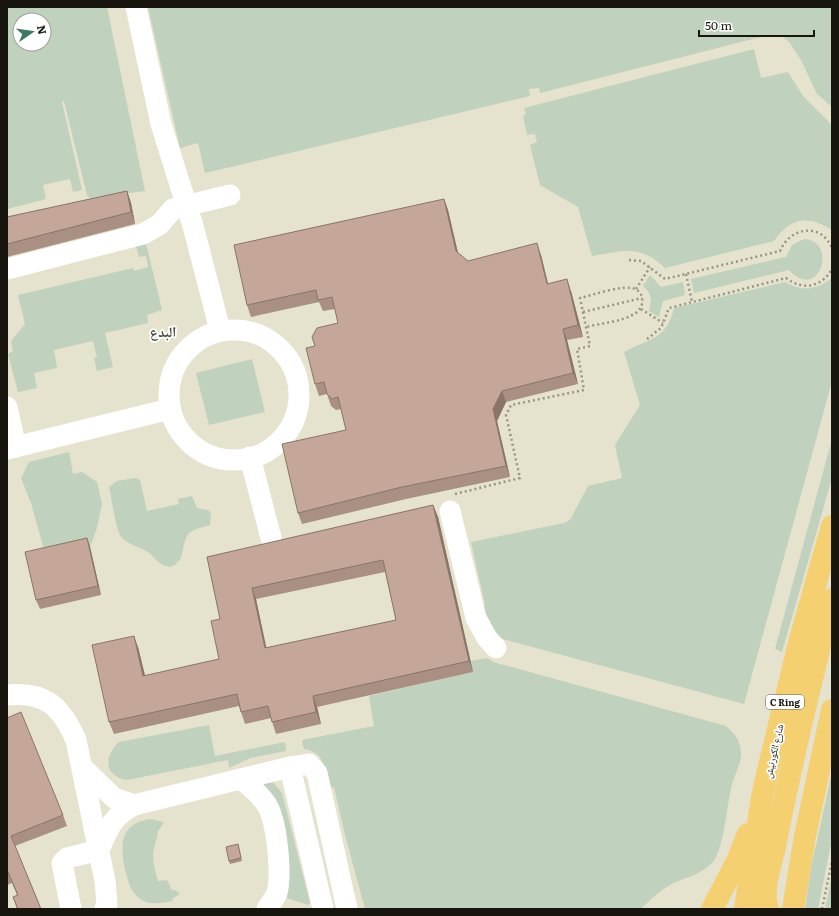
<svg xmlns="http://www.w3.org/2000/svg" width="839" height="916" font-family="Literata,'Noto Naskh Arabic',serif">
  <rect width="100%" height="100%" fill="#e5e2cd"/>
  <g fill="#c0d1bd" fill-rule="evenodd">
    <path d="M7,7H107L145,191L90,198L87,195L64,101L62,102L82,190L73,192L70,179L43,185L46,199L7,209ZM20,20H44V44H20Z"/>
    <polygon points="148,7 832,7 832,107 817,94 801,60 789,42 780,35 757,38 540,93 539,88 529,89 530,96 205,173 198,143 180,148"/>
    <path d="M754,49L761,78L788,72L803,96L832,125V230C809,215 790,217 774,241L665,268C641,244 622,251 592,256L578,207L540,185L530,145L537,142L535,134L527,135L523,116L526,114L524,108Z"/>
    <path d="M804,239C839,241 819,303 789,270L694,293L691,279L786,257L792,245Z"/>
    <polygon points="146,243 162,310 147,315 148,323 105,333 113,367 97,371 94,358 97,357 93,341 54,350 57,368 34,373 37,388 18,392 8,354 13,351 11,341 25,324 18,295 133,268 134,271 148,267 146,256 139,257 136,246"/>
    <path d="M650,275L661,287L683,282L685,295L663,301L659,317L649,311C652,300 652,294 643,286Z"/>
    <path d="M832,278V381L744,704L495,637L477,607L485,605L471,542L564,523L570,520L588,486L622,478L615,445L640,405L624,352C648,339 667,340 674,308L785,282C801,292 817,290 832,278Z"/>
    <polygon points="252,359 265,412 209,425 196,373"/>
    <polygon points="832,439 832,478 782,652 775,649"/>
    <polygon points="69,452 73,474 82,472 97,482 102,504 97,528 90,547 46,557 31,503 21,478 29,462"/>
    <path d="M135,478L140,480L147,511L179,504L178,499L192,496L197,508L208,510L211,513L210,525C183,532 187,534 181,558C167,579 156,556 146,551C139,547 124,543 120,535C115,525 112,499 109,487L117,481Z"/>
    <path d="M487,658L493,662L726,726C735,734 740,740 741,752C742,761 735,774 732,784C727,802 724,851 712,863C701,875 685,877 672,884C660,890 650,900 641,909H365L345,835L334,787L329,788C324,770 326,752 304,749L302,740L374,726L369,696L472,672L471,661Z"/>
    <path d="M209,725L215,756L285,742L286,751L250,758L229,768L228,760L127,780C103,776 104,756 119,742Z"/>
    <polygon points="832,772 832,839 818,909 805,909 811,868"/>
    <polygon points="269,778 282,793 308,895 310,903 308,905 281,896 263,784"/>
    <path d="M150,819L164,822L157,833L158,834C151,857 152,858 158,881L167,880L172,890H175L180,894L172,899L173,901C164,902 154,905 146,902C133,897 129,885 126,873C120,847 118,824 150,819Z"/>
    <polygon points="832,875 832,909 825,909"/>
  </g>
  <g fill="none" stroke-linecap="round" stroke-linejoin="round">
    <g stroke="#989585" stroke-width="2.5" stroke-dasharray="2 3" stroke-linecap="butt">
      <path d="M629,260L641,261L665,279L780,251C790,227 821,222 832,248"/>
      <polyline points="686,274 692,302"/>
      <polyline points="636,289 650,267"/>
      <polyline points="641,309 663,323"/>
      <polyline points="583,312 642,298"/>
      <path d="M647,339L661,328L669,308L786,278C803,291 822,287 832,269"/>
      <path d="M455,494L520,478L506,415L511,405L584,390L577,349L590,346L580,298C593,295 624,284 635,289C646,294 644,309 634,314C621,322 601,323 586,327"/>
      <polyline points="822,909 832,861"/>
    </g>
    <g stroke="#fff" stroke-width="21">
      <polyline points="136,7 161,124 193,226 220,330"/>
      <polyline points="7,269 143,234 159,225 173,209 230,195"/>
      <circle cx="234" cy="395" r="65"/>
      <polyline points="7,407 16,447"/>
      <polyline points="7,449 170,409"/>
      <polyline points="250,457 271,538"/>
      <polyline points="450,511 476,618 487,638 496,648"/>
      <path d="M7,695C45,691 61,706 76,740L105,881L107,904L105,909"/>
      <polyline points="82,767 114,798 134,805"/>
      <polyline points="290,767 323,909"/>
      <path d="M241,779C251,787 260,794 267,805C277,822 282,874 277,893C275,898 270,904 267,909"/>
      <path d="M71,909L62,863L67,858L99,850C109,827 112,817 134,805L290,767L309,764L317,773L347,909"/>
    </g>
    <g stroke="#f4d071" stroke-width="22">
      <polyline points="712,909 737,861 748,834"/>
      <polyline points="745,909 762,797 769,766 800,639 832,526"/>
      <path d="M768,909C761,891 771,865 775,847C791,763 811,681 832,599"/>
      <polyline points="793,909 805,836 832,710"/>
    </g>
  </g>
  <g fill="#a99083" fill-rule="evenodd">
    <polygon points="127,191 131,203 135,224 7,257 7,217"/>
    <polygon points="444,199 448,210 458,253 468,261 541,255 548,284 571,291 583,337 567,340 578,384 506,402 497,421 510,477 406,499 302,524 298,513 346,430 341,409 336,410 331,406 327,394 319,396 315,384 315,346 338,323 335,309 323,311 319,302 251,317 247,305"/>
    <path d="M433,505L438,517L473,672L317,707L321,724L276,734L271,718L245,724L239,706L114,734L109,722L138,647L145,676L219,659L220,619L207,557ZM385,572L396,620L266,648L256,599Z"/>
    <polygon points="87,538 90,547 101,595 40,609 36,600"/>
    <polygon points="7,718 63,815 67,826 15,846 41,909 17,909 13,897 17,895 12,883 7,885"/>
    <polygon points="239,847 242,861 230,864 229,861"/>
  </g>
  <g fill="#89756a">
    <polygon points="127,191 131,203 135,224 131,212"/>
    <polygon points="444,199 448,210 460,262 456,251"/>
    <polygon points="537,243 541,255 551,296 547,284"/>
    <polygon points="567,279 571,291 583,337 578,325"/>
    <polygon points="563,329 567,340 578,384 573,373"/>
    <polygon points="502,391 506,402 497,421 510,477 506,466 493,409"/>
    <polygon points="433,505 438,517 473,672 469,661"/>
    <polygon points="87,538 90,547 101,595 98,586"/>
    <polygon points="252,588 256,599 269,660 265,648"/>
    <polygon points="134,636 138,647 148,688 143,676"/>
    <polygon points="313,696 317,707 321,724 316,712"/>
  </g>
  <g fill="#c4a798" stroke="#89756a" fill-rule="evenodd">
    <polygon points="127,191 131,212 7,244 7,217"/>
    <polygon points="444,199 456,251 468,261 537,243 547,284 567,279 578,325 563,329 573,373 502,391 493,409 506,466 402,487 298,513 282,444 346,430 338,397 332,399 327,394 324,382 315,384 306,348 315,346 312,337 317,328 338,323 332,297 318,300 316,290 247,305 234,245"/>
    <path d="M433,505L469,661L313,696L316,712L272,722L268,706L241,712L237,694L109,722L92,645L134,636L143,676L219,659L211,621L220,619L207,557ZM383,560L396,620L265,648L252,588Z"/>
    <polygon points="87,538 98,586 36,600 25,552"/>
    <polygon points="21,712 63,815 11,836 41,909 18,909 13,897 18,895 8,872 7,873 7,718"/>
    <polygon points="238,844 241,858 229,861 226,847"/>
  </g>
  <g text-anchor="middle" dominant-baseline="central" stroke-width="3.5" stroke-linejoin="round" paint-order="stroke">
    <rect fill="#fff" stroke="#5d5b56" stroke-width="1" x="766" y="695" width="38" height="14" rx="3"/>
    <g font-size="9" font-weight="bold" fill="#17150e">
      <text x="785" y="702">C Ring</text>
    </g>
    <g font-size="10" fill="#17150e" stroke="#fff">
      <text transform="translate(773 751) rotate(-77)">شارع الكورنيش</text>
    </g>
    <g font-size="14" font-weight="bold" fill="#4b4837" stroke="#fff">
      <text x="163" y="331">البدع</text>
    </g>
  </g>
  <rect width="839" height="916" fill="none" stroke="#17150e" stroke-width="16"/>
  <g transform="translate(32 32) rotate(77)"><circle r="19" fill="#ffffff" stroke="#a2a19f"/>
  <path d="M0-3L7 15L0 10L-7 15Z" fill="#3c7a66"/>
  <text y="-6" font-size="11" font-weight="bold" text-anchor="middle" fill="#17150e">N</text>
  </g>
  <path d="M699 30v6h115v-6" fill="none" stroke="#17150e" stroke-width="2"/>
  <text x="705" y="30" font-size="12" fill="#17150e" stroke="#ffffff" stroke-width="3" paint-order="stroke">50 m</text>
</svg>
